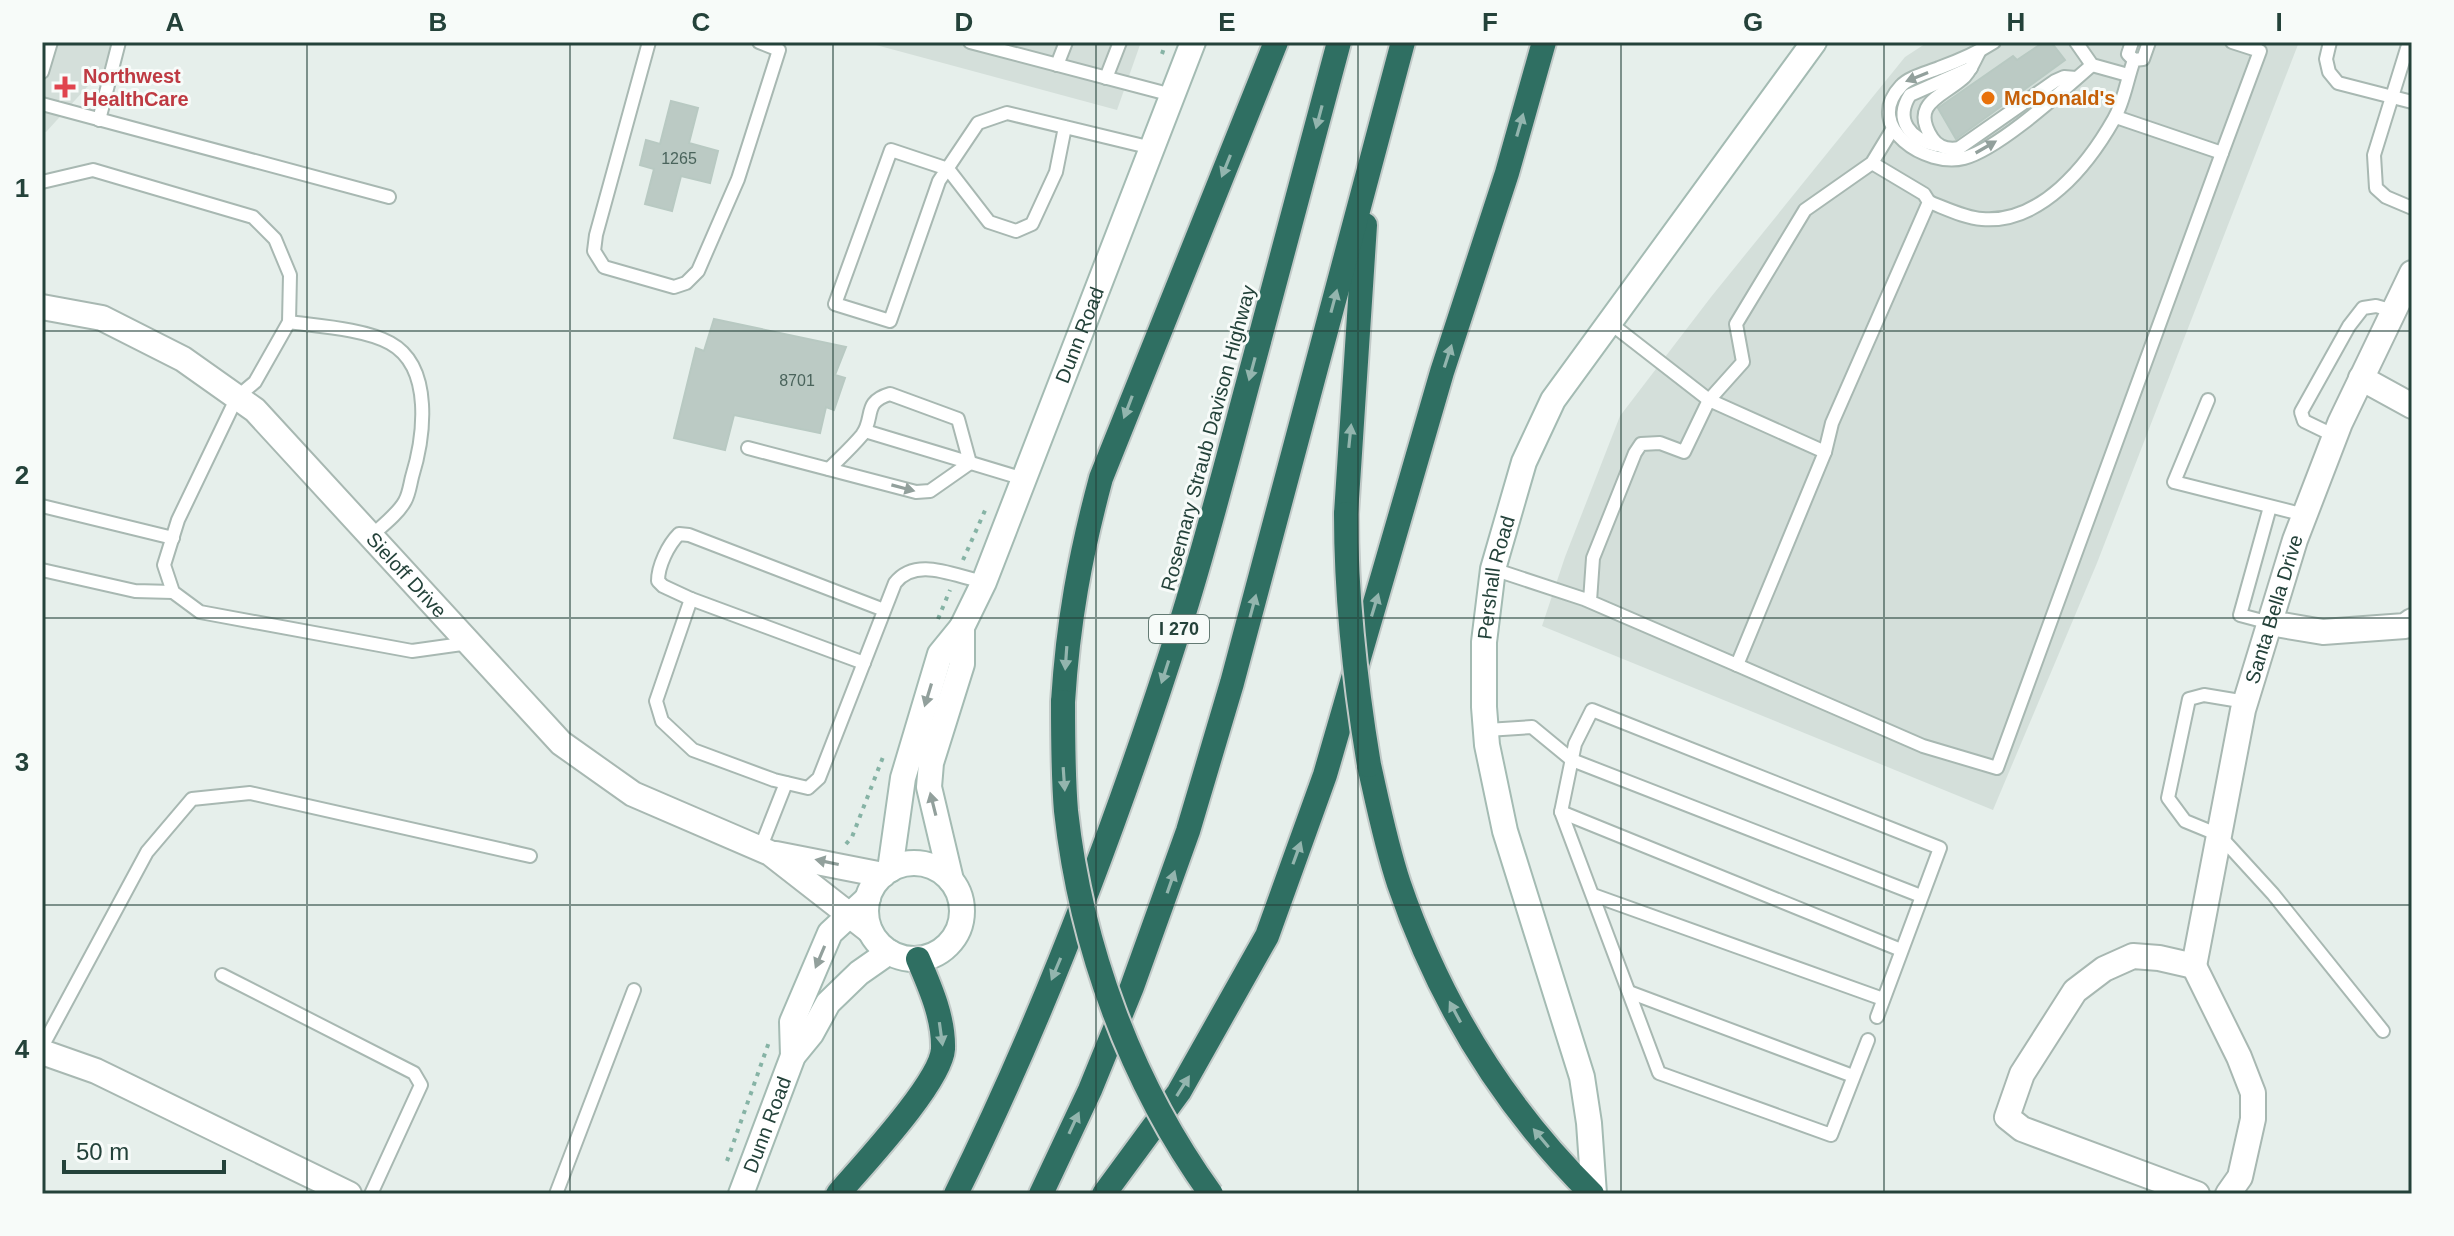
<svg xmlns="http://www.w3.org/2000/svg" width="2454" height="1236" font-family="Helvetica,sans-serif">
  <rect width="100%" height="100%" fill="#e6efeb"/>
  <g fill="#d4dfda">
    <polygon points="42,42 128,42 46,132 42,131"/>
    <polygon points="865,42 1141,42 1117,110"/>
    <polygon points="1928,42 2299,42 2097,563 1993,810 1542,626 1565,557 1620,416 1711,297 1905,57"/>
  </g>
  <g fill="#bbcac4" stroke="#b8c9c2" stroke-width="2">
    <polygon points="2044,42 2051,42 2065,60 1956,139 1938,108 2013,56 2017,60"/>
    <polygon points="671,101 698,108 689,143 718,151 710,183 681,176 672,211 645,204 654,169 640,165 646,140 660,144"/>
    <polygon points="714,319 846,347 835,375 845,378 834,410 826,407 820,433 734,415 725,450 674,438 696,348 704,351"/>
  </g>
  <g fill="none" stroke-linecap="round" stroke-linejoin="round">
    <defs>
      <g id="lane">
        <polyline points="649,42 596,235 594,251 604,267 674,287 686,283 698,271 738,179 779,50 759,42"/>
        <polyline points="970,42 1172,95"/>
        <path d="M1994,42C1977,53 1958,61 1939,68C1927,73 1909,77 1901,86C1862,127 1927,168 1964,158C1999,149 2063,90 2092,65"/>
        <polyline points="2076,42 2092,65 2128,75"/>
        <polyline points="2132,42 2128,54 2134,60"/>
        <polyline points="2330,42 2326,59 2329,72 2338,83 2412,102"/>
        <polyline points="2409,42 2374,155 2376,188 2386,197 2412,208"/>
        <path d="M1979,52C1974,61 1970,73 1962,79C1941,97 1910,104 1932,138C1938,147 1948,150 1959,148L2055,81L2064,77L2076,78"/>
        <polyline points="1057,65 1066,42"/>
        <polyline points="42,72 51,42"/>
        <polyline points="1106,78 1120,42"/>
        <polyline points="42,104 389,197"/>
        <polyline points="2116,117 2222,153 2260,51 2232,42"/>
        <polyline points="99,120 119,42"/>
        <polyline points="1065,127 1056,172 1032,224 1016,231 989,222 948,169 891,150 835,304 890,321 939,181 978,123 1007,113 1152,148"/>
        <path d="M1936,145C1910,139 1894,120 1910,95L1971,68"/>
        <polyline points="42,182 93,170 253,217 275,239 290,275 289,322 255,382 237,397 178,520 164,565 173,592 200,612 412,651 469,643"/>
        <path d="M1929,202C1945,208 1965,218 1982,219C2041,224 2088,165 2114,119C2124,102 2127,79 2134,60L2143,59L2149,42"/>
        <path d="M289,322C318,326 365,329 390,343C434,367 424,438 412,477C410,485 409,494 405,501C398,514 382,526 371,536"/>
        <polyline points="1610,323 1709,400 1743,362 1736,324 1805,210 1872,163 1892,130"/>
        <polyline points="2208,400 2174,482 2305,515"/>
        <polyline points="865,431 1024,479"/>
        <polyline points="2335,436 2304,421 2301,412 2349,326 2363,308 2376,306 2394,311"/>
        <polyline points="748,448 916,492 930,491 970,463"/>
        <polyline points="1825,452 1832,423 1929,202 1924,194 1872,163"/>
        <path d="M829,469C840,458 852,447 862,435C875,418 862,402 890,394L958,419L970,463"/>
        <polyline points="42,506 173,538"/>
        <polyline points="2270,507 2240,615 2270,623"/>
        <polyline points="1493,569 1584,599 1737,665 1825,452 1709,400 1684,452 1660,443 1641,444 1635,453 1593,558 1590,601"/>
        <polyline points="42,570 135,591 173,592"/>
        <polyline points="691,599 864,663"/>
        <path d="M884,610L689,535L679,534C668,545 658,566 658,581L663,586L691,599L656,701L662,721L693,750L774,780L808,788L819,778L895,583C916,556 954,576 984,582"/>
        <polyline points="1737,665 1923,746 1997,768 2222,153"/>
        <polyline points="2246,702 2204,695 2189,699 2168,798 2185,821 2219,835 2273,894 2383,1031"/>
        <polyline points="1487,730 1532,727 1572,760 1921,896"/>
        <polyline points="1561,812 1901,950"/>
        <polyline points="760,849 786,783"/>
        <polyline points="1593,895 1883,999"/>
        <polyline points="222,975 414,1073 421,1085 371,1194"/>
        <polyline points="1629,992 1853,1076"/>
        <polyline points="1868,1040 1831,1135 1659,1073 1561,812 1575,744 1592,710 1940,848 1877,1017"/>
        <polyline points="42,1047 147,852 192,799 250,793 530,856"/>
        <polyline points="556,1194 634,990"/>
      </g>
      <g id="street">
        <path id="s1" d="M42,307L102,318L183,359L255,410L561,743L633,794L770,853L870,931"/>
        <polyline points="2361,378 2412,406"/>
        <polyline points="2270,623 2323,632 2405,626 2412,621"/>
        <polyline points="776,854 883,875"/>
        <path id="s2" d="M2194,966L2243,710L2295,540L2340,423L2412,273"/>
        <polyline points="2194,966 2159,958 2133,956 2104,969 2075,991 2022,1074 2007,1117 2022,1129 2197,1194"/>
        <polyline points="2194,966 2239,1057 2253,1093 2253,1119 2240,1177 2228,1194"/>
        <polyline points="42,1052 96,1071 349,1194"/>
      </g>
      <g id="secondary">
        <circle cx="914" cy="911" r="48"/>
        <path id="s3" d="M890,870L903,778L940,654L962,627L984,582L1193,42"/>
        <polyline points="951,880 929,787 931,763 962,664 962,627"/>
        <polyline points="793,1056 792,1022 830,933 868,898"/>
        <path id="s4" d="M741,1194L793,1056L811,1034L828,1003L859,973L889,952"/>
        <path id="s5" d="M1594,1194L1589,1123L1582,1077L1505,831L1487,745L1484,707V642L1493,569L1524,462L1553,400L1814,42"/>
      </g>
      <g id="highway">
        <polyline points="1346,514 1365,225"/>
        <path d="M1063,702C1068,622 1080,556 1101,478L1276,42"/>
        <path d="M1369,765C1378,805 1386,845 1399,884C1439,1001 1504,1107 1592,1194"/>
        <path d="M838,1194C862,1166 941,1082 943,1049C944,1018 930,987 918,959"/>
        <path d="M956,1194C1046,1012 1118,820 1180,626C1206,544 1227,461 1249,379C1279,266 1309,154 1339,42"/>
        <polyline points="1041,1194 1090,1090 1132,987 1188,831 1232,683 1403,42"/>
        <polyline points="1104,1194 1179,1092 1267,936 1325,775 1442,372 1507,173 1544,42"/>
      </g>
    </defs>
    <use href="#lane" stroke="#a8b8b2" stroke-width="16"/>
    <use href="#street" stroke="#a8b8b2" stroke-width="28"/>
    <use href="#secondary" stroke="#a4bbb3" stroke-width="28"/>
    <use href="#highway" stroke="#c2cac8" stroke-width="28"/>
    <g stroke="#86b3a5" stroke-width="4" stroke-dasharray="4 6" stroke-linecap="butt">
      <polyline points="1162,54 1166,42"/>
      <polyline points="963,560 987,506"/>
      <polyline points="938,619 950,590"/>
      <polyline points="846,844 852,837 883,757"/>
      <polyline points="727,1161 769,1042"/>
    </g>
    <use href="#lane" stroke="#fff" stroke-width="12"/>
    <use href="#street" stroke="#fff" stroke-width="24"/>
    <use href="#secondary" stroke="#fff" stroke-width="24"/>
    <use href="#highway" stroke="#2f6f62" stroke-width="24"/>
    <defs>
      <g id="highway-bridge">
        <path d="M1346,514C1346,599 1355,681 1369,765"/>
        <path d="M1063,702C1063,738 1063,775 1066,811C1081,947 1131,1083 1211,1194"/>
      </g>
    </defs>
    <use href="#highway-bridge" stroke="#c2cac8" stroke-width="28" stroke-linecap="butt"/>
    <use href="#highway-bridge" stroke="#2f6f62" stroke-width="24"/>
  </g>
  <defs><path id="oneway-solid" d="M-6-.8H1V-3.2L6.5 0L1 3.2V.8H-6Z" transform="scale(2)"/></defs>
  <g fill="#92a09c">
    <use href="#oneway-solid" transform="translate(1917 77) rotate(158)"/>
    <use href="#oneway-solid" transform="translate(1986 147) rotate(-30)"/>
    <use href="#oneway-solid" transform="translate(903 488) rotate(15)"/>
    <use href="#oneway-solid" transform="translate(928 695) rotate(107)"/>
    <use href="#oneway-solid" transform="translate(933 804) rotate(-104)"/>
    <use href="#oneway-solid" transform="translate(827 862) rotate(-168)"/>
    <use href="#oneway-solid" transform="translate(820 957) rotate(113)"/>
  </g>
  <g fill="#93b5ae">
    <use href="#oneway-solid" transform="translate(1319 117) rotate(105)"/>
    <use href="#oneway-solid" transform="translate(1520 125) rotate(-74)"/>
    <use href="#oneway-solid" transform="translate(1226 166) rotate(112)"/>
    <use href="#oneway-solid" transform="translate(1334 301) rotate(-75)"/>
    <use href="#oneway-solid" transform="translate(1448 356) rotate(-72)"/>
    <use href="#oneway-solid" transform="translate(1252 369) rotate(105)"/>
    <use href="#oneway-solid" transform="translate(1128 407) rotate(111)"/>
    <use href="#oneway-solid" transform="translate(1350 436) rotate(-84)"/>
    <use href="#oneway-solid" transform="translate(1375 605) rotate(-73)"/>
    <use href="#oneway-solid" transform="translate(1253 606) rotate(-75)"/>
    <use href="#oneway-solid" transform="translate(1066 658) rotate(94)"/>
    <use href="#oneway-solid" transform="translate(1165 672) rotate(108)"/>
    <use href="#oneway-solid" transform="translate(1064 779) rotate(86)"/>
    <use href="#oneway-solid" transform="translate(1297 853) rotate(-70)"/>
    <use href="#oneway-solid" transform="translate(1171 882) rotate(-71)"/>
    <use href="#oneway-solid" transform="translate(1056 969) rotate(113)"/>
    <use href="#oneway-solid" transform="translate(1455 1012) rotate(-118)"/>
    <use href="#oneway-solid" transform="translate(941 1034) rotate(82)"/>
    <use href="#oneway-solid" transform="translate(1183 1086) rotate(-58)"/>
    <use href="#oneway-solid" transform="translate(1074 1123) rotate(-65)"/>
    <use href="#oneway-solid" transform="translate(1541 1138) rotate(-130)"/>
  </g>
  <path fill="none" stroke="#24423a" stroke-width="2" stroke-opacity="0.55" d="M307,42V1194M570,42V1194M833,42V1194M1096,42V1194M1358,42V1194M1621,42V1194M1884,42V1194M2147,42V1194M42,331H2412M42,618H2412M42,905H2412"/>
  <path fill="#e0444e" stroke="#f7fbf9" stroke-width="3" d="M61 75h8v8h8v8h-8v8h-8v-8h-8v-8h8z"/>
  <circle fill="#e8710a" stroke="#f7fbf9" stroke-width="3" cx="1988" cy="98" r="8"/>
  <g text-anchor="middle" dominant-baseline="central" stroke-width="6" stroke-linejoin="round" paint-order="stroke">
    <g font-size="16" fill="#4a645c">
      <text x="679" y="158">1265</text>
      <text x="797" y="380">8701</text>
    </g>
    <rect fill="#f7fbf9" stroke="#637a73" stroke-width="2" x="1149" y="615" width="60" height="28" rx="6"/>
    <g font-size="18" font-weight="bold" fill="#24423a">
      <text x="1179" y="629">I 270</text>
    </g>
    <g font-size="20" font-weight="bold" fill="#be3a42" stroke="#f7fbf9" text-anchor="start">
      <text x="83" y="76">Northwest<tspan x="83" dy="23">HealthCare</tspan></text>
    </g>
    <g font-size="20" font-weight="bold" fill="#c56008" stroke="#f7fbf9" text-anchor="start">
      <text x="2004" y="98">McDonald's</text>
    </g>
    <g font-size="20" fill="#24423a" stroke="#f7fbf9">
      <text stroke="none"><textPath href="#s3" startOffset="572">Dunn Road</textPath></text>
      <text transform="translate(1208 438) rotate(-75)">Rosemary Straub Davison Highway</text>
      <text stroke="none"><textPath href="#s1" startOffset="464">Sieloff Drive</textPath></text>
      <text stroke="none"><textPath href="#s5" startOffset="632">Pershall Road</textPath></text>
      <text stroke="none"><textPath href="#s2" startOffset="366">Santa Bella Drive</textPath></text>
      <text stroke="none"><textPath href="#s4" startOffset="74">Dunn Road</textPath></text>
    </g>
  </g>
  <rect width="2454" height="1236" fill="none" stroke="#f7fbf9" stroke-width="88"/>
  <path d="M64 1160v12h160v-12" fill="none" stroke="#24423a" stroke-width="4"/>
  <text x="76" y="1160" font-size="24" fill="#24423a" stroke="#f7fbf9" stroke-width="6" paint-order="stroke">50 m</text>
  <rect x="44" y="44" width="2366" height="1148" fill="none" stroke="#24423a" stroke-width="3"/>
  <g font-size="26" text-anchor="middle" font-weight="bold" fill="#24423a">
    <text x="175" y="31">A</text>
    <text x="438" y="31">B</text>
    <text x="701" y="31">C</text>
    <text x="964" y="31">D</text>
    <text x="1227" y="31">E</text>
    <text x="1490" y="31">F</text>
    <text x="1753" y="31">G</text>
    <text x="2016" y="31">H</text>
    <text x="2279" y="31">I</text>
    <text x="22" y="197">1</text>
    <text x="22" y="484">2</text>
    <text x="22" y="771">3</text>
    <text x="22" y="1058">4</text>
  </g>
</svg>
